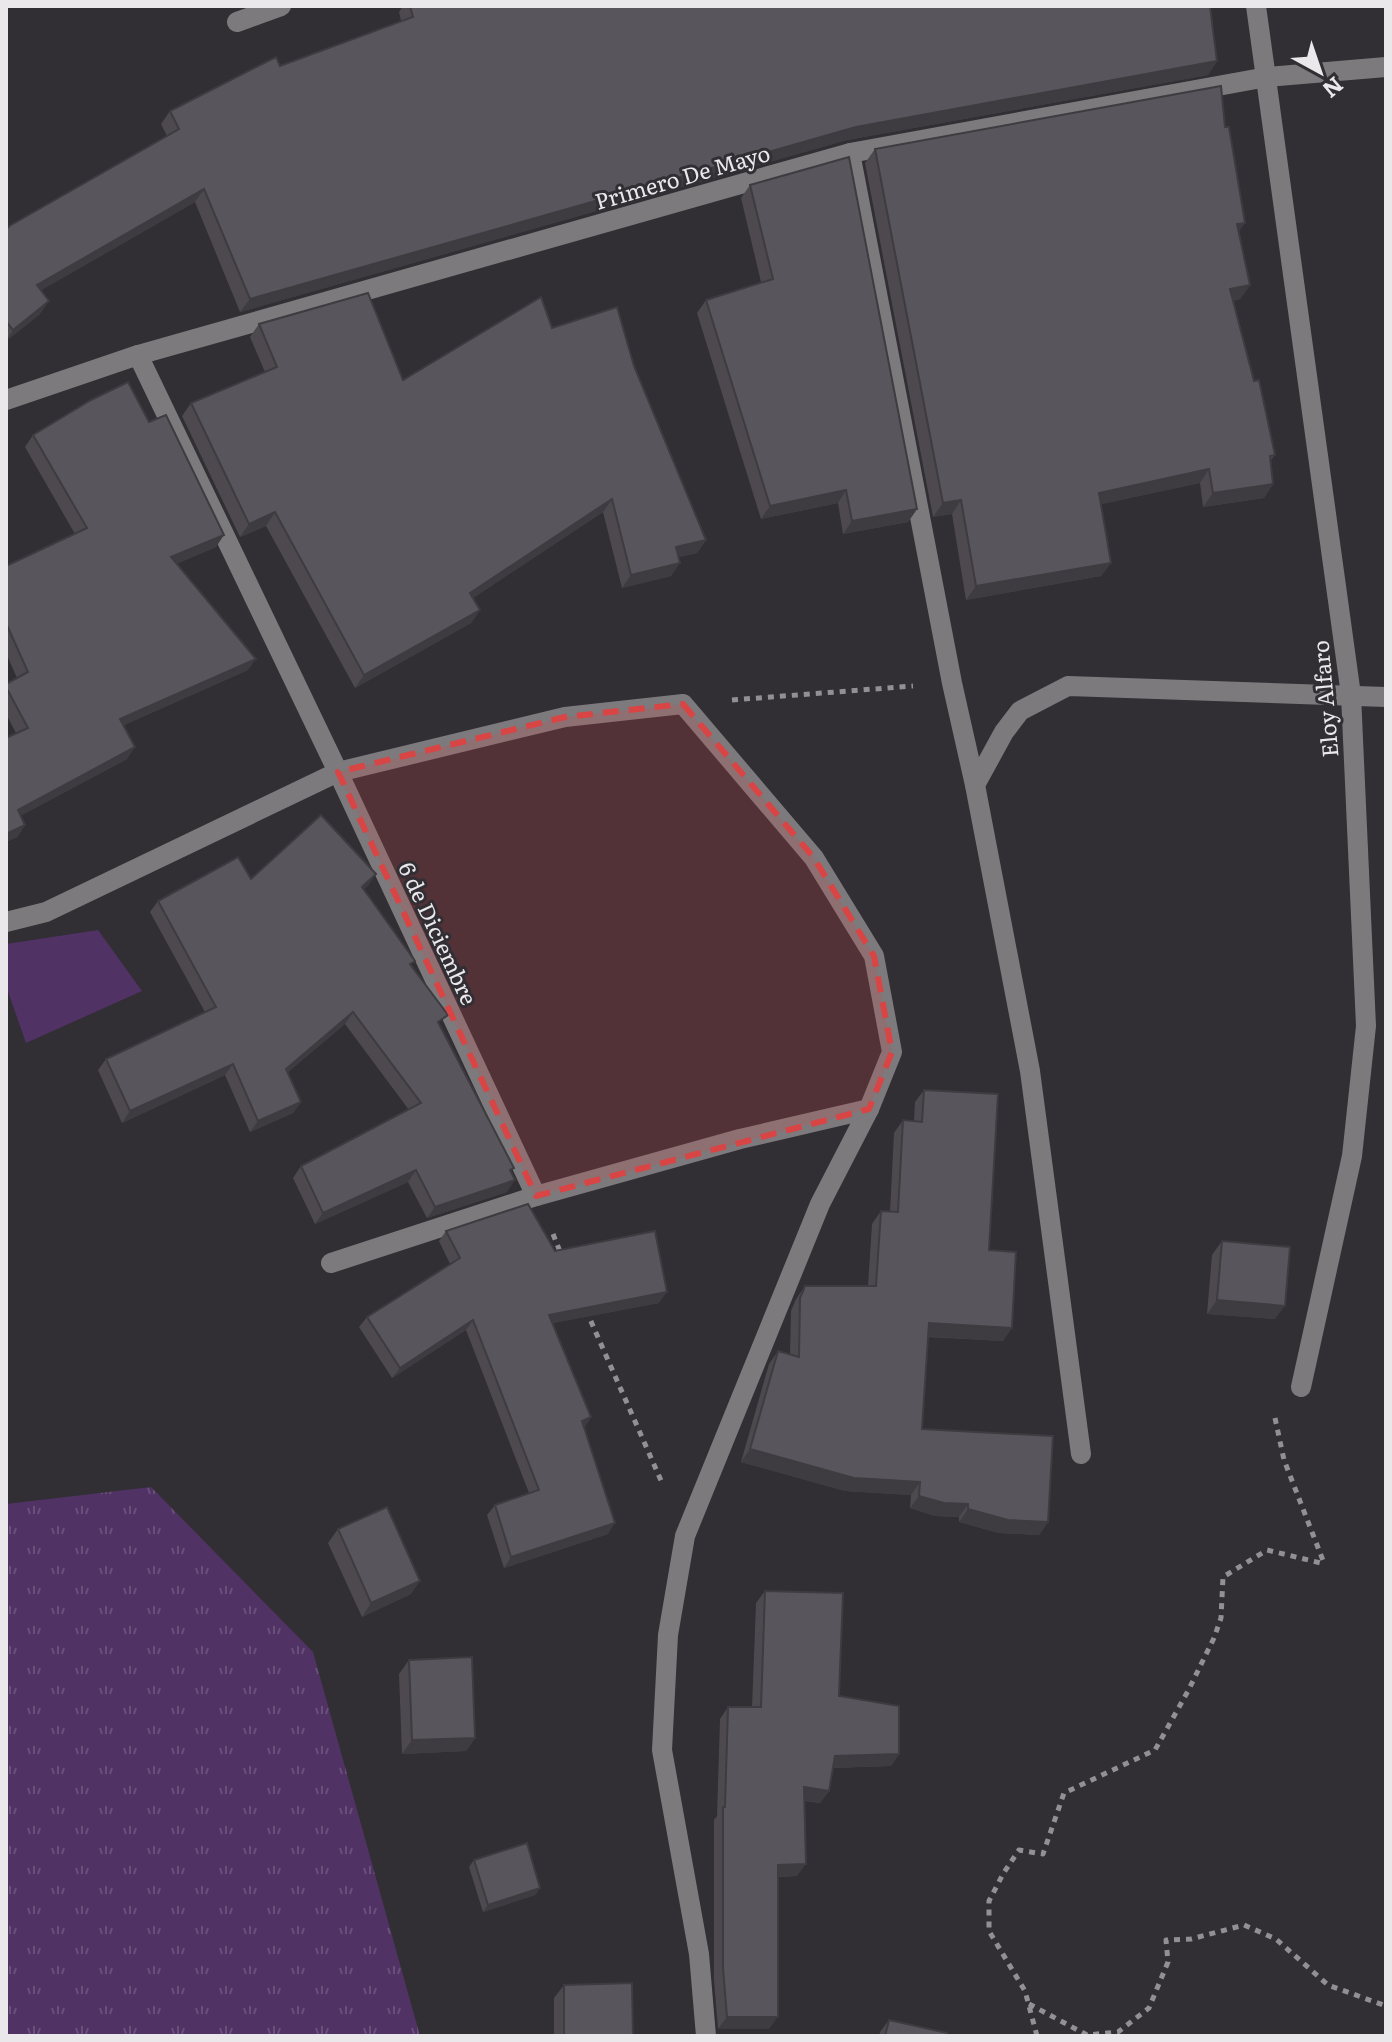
<svg xmlns="http://www.w3.org/2000/svg" width="1392" height="2042" font-family="Literata,serif">
  <defs>
    <pattern id="grass-tufts" width="24" height="20" patternUnits="userSpaceOnUse" patternTransform="scale(2)"><rect width="24" height="20" fill="#503264"/><path d="M3 7l-1-3M5 7V3M7 7l1-3M15 17l-1-3M17 17v-4M19 17l1-3" fill="none" stroke="#69507a"/></pattern>
  </defs>
  <rect width="100%" height="100%" fill="#312e34"/>
  <polygon fill="url(#grass-tufts)" points="151,1487 313,1652 420,2036 6,2036 6,1504"/>
  <polygon fill="#503264" points="98,930 142,991 26,1043 6,986 6,944"/>
  <g fill="none" stroke-linecap="round" stroke-linejoin="round">
    <g stroke="#939095" stroke-width="5" stroke-dasharray="6 6" stroke-linecap="butt">
      <polyline points="732,700 913,686"/>
      <polyline points="553,1234 561,1254"/>
      <polyline points="586,1310 663,1485"/>
      <polyline points="1275,1418 1284,1460 1324,1563"/>
      <polyline points="1029,2004 1087,2035 1118,2032 1149,2008 1168,1962 1166,1940 1191,1939 1244,1925 1276,1939 1328,1985 1386,2006"/>
      <polyline points="1037,2036 1025,1991 989,1931 989,1901 1003,1874 1019,1850 1043,1854 1064,1793 1155,1750 1188,1691 1214,1638 1221,1618 1223,1577 1267,1550 1325,1564"/>
    </g>
    <g stroke="#7c7a7d" stroke-width="20">
      <polyline points="1256,6 1351,695 1366,1026 1352,1156 1301,1387"/>
      <polyline points="237,22 281,6"/>
      <polyline points="850,153 952,683 975,785 1030,1071 1081,1454"/>
      <polyline points="138,355 338,772 536,1196"/>
      <polyline points="6,400 138,355 850,153 1267,77 1386,67"/>
      <polyline points="975,785 1004,732 1020,711 1068,686 1386,697"/>
      <polyline points="6,922 46,912 338,772 565,717 683,704 814,858 874,956 892,1052 869,1109 820,1204 685,1536 668,1635 662,1750 699,1954 706,2036"/>
      <polyline points="331,1263 536,1196 740,1139 869,1109"/>
    </g>
  </g>
  <g fill="#4d494f">
    <polygon points="403,6 410,6 1217,61 1208,75 847,140 240,312 195,202 41,290 40,314 6,341 6,229 167,136 161,124 170,111 280,66 401,21 399,12"/>
    <polygon points="875,149 1239,232 1250,285 1240,299 1233,301 1275,455 1270,461 1273,484 1264,498 1203,507 1200,483 1101,504 1111,563 1101,576 966,600 952,514 933,517 865,163"/>
    <polygon points="750,185 917,509 908,522 843,534 838,503 761,519 697,313 706,300 761,282 741,198"/>
    <polygon points="259,324 403,380 552,328 634,366 706,540 697,553 679,557 671,576 622,588 603,512 473,598 480,610 471,623 355,688 266,526 240,537 182,416 191,403 265,372 250,337"/>
    <polygon points="33,435 216,547 176,564 248,670 124,725 127,759 20,816 25,825 17,837 6,842 6,738 16,733 6,714 6,684 17,678 6,653 6,566 75,534 25,447"/>
    <polygon points="376,874 364,889 411,966 511,1173 507,1192 427,1218 408,1182 315,1224 293,1178 301,1166 409,1110 345,1024 288,1072 301,1102 293,1113 250,1132 225,1075 122,1123 98,1070 106,1059 205,1012 150,912 158,901 251,879"/>
    <polygon points="924,1090 989,1250 1003,1341 928,1337 922,1429 1048,1522 1039,1535 999,1533 959,1522 959,1517 935,1516 910,1508 911,1495 845,1491 741,1462 769,1364 778,1351 790,1354 791,1311 796,1299 805,1286 868,1286 872,1224 881,1211 890,1212 894,1133 903,1120 914,1121 915,1102"/>
    <polygon points="446,1231 555,1251 659,1303 553,1323 591,1417 584,1428 608,1534 504,1568 487,1515 495,1505 529,1493 466,1330 392,1378 359,1327 367,1317 450,1264 439,1241"/>
    <polygon points="1222,1241 1275,1319 1207,1314 1212,1255"/>
    <polygon points="338,1529 411,1594 362,1617 328,1543"/>
    <polygon points="765,1591 839,1696 899,1754 891,1766 833,1768 829,1791 820,1803 805,1801 797,1876 778,1877 769,2029 718,2029 714,1980 714,1820 717,1816 720,1719 728,1707 752,1707 756,1603"/>
    <polygon points="409,1660 475,1738 466,1751 402,1754 399,1674"/>
    <polygon points="474,1860 540,1888 535,1895 483,1912 469,1867"/>
    <polygon points="564,1985 633,2036 554,2036 554,1998"/>
    <polygon points="889,2020 946,2036 879,2036 880,2032"/>
  </g>
  <g fill="#3e3c40">
    <polygon points="1217,61 1208,75 847,140 240,312 250,299 856,127"/>
    <polygon points="204,189 195,202 28,298 37,285"/>
    <polygon points="1245,223 1235,237 1237,224"/>
    <polygon points="1250,285 1240,299 1220,303 1230,289"/>
    <polygon points="49,301 40,314 6,341 13,330"/>
    <polygon points="1209,469 1200,483 1089,507 1099,493"/>
    <polygon points="1273,484 1264,498 1203,507 1213,493"/>
    <polygon points="846,490 838,503 761,519 770,506"/>
    <polygon points="612,499 603,512 461,606 470,593"/>
    <polygon points="961,500 952,514 933,517 943,503"/>
    <polygon points="917,509 908,522 843,534 852,521"/>
    <polygon points="275,512 266,526 240,537 249,524"/>
    <polygon points="224,535 216,547 163,569 171,557"/>
    <polygon points="706,540 697,553 667,560 676,547"/>
    <polygon points="680,563 671,576 622,588 631,575"/>
    <polygon points="1111,563 1101,576 966,600 976,586"/>
    <polygon points="480,610 471,623 355,688 364,675"/>
    <polygon points="256,659 248,670 112,730 120,719"/>
    <polygon points="135,747 127,759 9,822 18,810"/>
    <polygon points="25,825 17,837 6,842 6,834"/>
    <polygon points="376,874 368,886 354,898 362,887"/>
    <polygon points="353,1012 345,1024 278,1080 286,1069"/>
    <polygon points="233,1064 225,1075 122,1123 130,1111"/>
    <polygon points="301,1102 293,1113 250,1132 258,1121"/>
    <polygon points="416,1170 408,1182 315,1224 323,1213"/>
    <polygon points="515,1180 507,1192 427,1218 435,1207"/>
    <polygon points="667,1292 659,1303 542,1325 549,1315"/>
    <polygon points="1217,1300 1285,1306 1275,1319 1207,1314"/>
    <polygon points="473,1320 466,1330 392,1378 400,1368"/>
    <polygon points="929,1323 1012,1328 1003,1341 920,1336"/>
    <polygon points="591,1417 584,1428 582,1421"/>
    <polygon points="750,1449 920,1482 911,1495 845,1491 741,1462"/>
    <polygon points="919,1496 968,1504 959,1517 935,1516 910,1508"/>
    <polygon points="968,1509 1048,1522 1039,1535 999,1533 959,1522"/>
    <polygon points="615,1523 608,1534 504,1568 511,1557"/>
    <polygon points="420,1581 411,1594 362,1617 371,1603"/>
    <polygon points="475,1738 466,1751 402,1754 412,1740"/>
    <polygon points="899,1754 891,1766 826,1768 835,1756"/>
    <polygon points="804,1787 829,1791 820,1803 796,1799"/>
    <polygon points="806,1864 797,1876 770,1877 778,1865"/>
    <polygon points="540,1888 535,1895 483,1912 488,1905"/>
    <polygon points="727,2017 778,2017 769,2029 718,2029"/>
  </g>
  <g fill="#59555c" stroke="#3e3c40" stroke-width="2">
    <polygon points="410,6 1210,6 1217,61 856,127 250,299 204,189 37,285 49,301 13,330 6,321 6,229 11,225 179,129 170,111 276,57 280,66 413,17"/>
    <polygon points="1221,86 1225,127 1229,127 1245,223 1237,224 1250,285 1230,289 1254,381 1259,380 1275,455 1270,456 1273,484 1213,493 1209,469 1099,493 1111,563 976,586 961,500 943,503 875,149"/>
    <polygon points="849,157 917,509 852,521 846,490 770,506 706,300 773,279 750,185"/>
    <polygon points="368,293 403,380 541,297 552,328 617,307 634,366 706,540 676,547 680,563 631,575 612,499 470,593 480,610 364,675 275,512 249,524 191,403 277,367 259,324"/>
    <polygon points="128,382 149,422 166,415 224,535 171,557 256,659 120,719 135,747 18,810 25,825 6,834 6,738 28,728 6,687 6,684 28,672 6,623 6,566 87,528 33,435 91,400"/>
    <polygon points="321,815 376,874 362,887 415,961 410,964 448,1015 438,1022 514,1168 510,1170 515,1180 435,1207 416,1170 323,1213 301,1166 421,1103 353,1012 286,1069 301,1102 258,1121 233,1064 130,1111 106,1059 216,1007 158,901 238,857 251,879"/>
    <polygon points="924,1090 998,1094 989,1250 1016,1252 1012,1328 929,1323 922,1429 1053,1436 1048,1522 1008,1520 968,1509 968,1504 944,1503 919,1496 920,1482 854,1478 750,1449 778,1351 799,1357 800,1298 805,1286 876,1286 881,1211 898,1212 903,1120 922,1122"/>
    <polygon points="528,1204 555,1251 655,1231 667,1292 549,1315 591,1417 582,1421 615,1523 511,1557 495,1505 539,1490 473,1320 400,1368 367,1317 460,1258 446,1231"/>
    <polygon points="1222,1241 1290,1247 1285,1306 1217,1300"/>
    <polygon points="387,1507 420,1581 371,1603 338,1529"/>
    <polygon points="765,1591 843,1593 839,1696 899,1706 899,1754 835,1756 829,1791 804,1787 806,1864 778,1865 778,2017 727,2017 723,1968 723,1807 725,1807 728,1707 761,1707"/>
    <polygon points="472,1657 475,1738 412,1740 409,1660"/>
    <polygon points="527,1843 540,1888 488,1905 474,1860"/>
    <polygon points="632,1983 633,2036 564,2036 564,1985"/>
    <polygon points="889,2020 947,2033 946,2036 885,2036"/>
  </g>
  <path fill="#d94545" fill-opacity="0.2" stroke="#d94545" stroke-width="6" stroke-dasharray="16 10" stroke-linejoin="round" d="M683,704L814,858L874,956L892,1052L869,1109L536,1196L338,772L565,717Z"/>
  <g text-anchor="middle" dominant-baseline="central" stroke-width="6" stroke-linejoin="round" paint-order="stroke">
    <g font-size="22" fill="#ebe8ec" stroke="#312e34">
      <text transform="translate(682 176) rotate(-16)">Primero De Mayo</text>
      <text transform="translate(1324 699) rotate(-95)">Eloy Alfaro</text>
      <text transform="translate(439 933) rotate(65)">6 de Diciembre</text>
    </g>
  </g>
  <rect width="1392" height="2042" fill="none" stroke="#ebe8ec" stroke-width="16"/>
  <g transform="translate(1320 72) rotate(140)" stroke="#312e34" stroke-width="6" paint-order="stroke">
  <path d="M0-6L14 30L0 20L-14 30Z" fill="#ebe8ec"/>
  <text y="-12" font-size="22" font-weight="bold" text-anchor="middle" fill="#ebe8ec">N</text>
  </g>
</svg>
